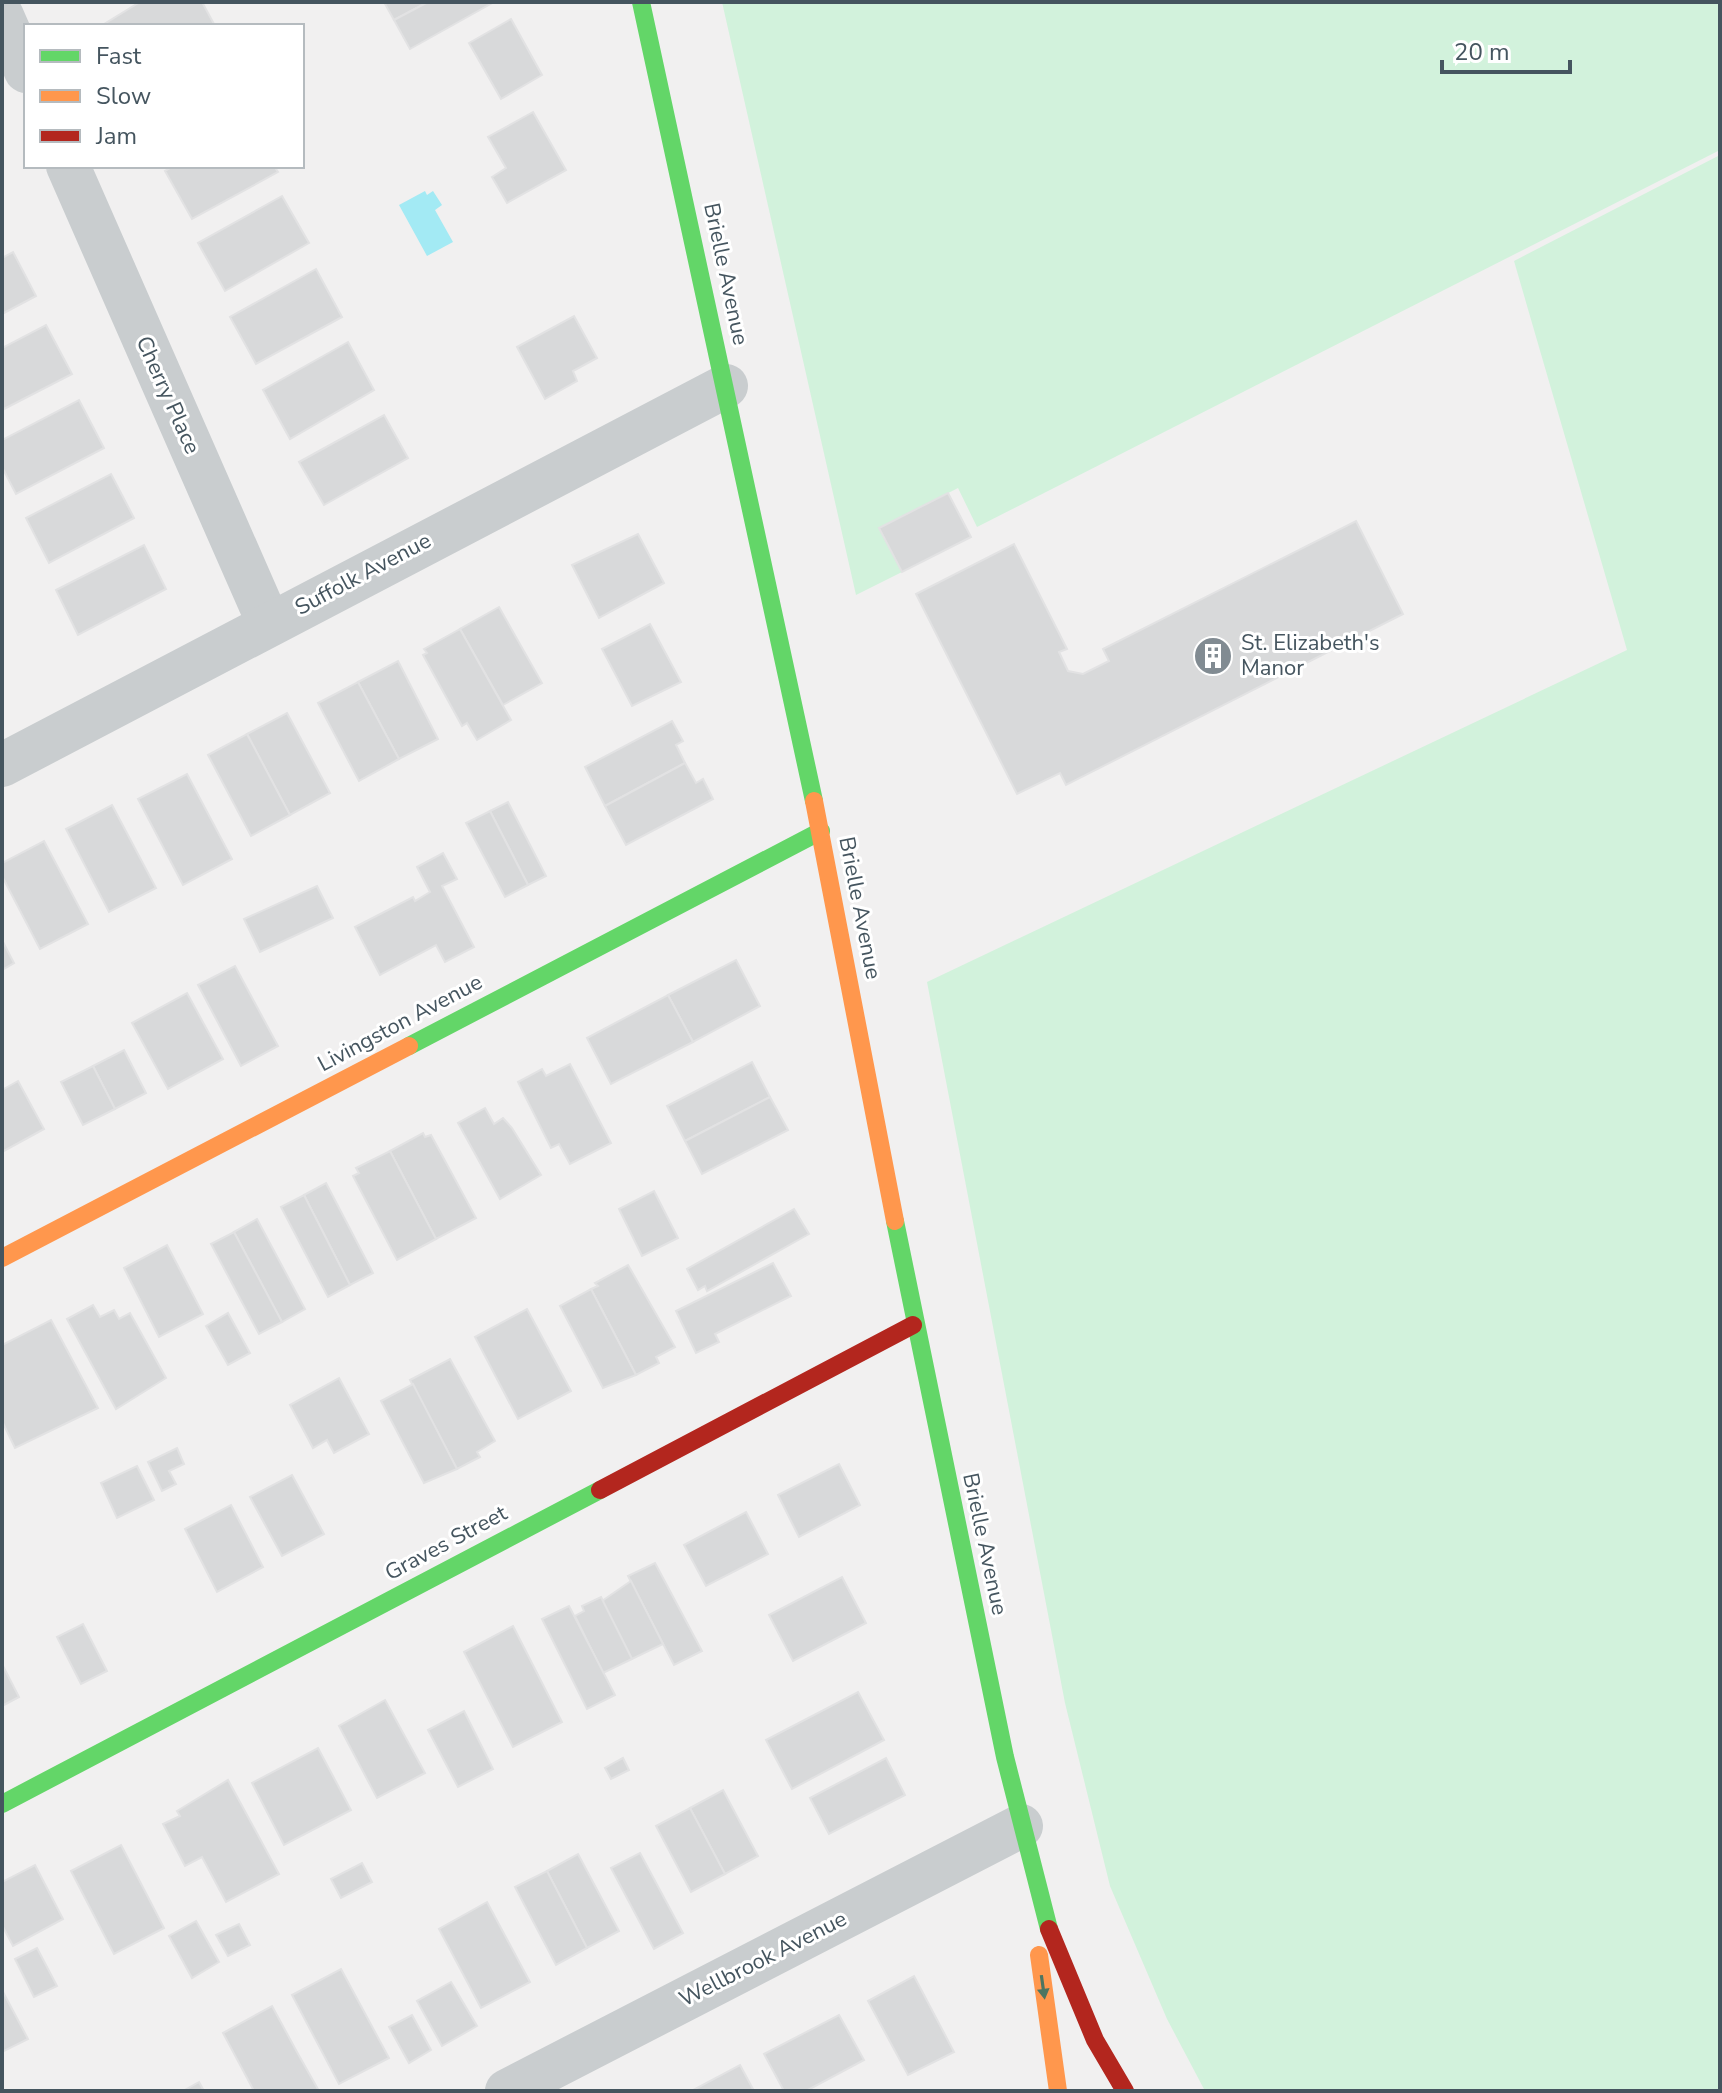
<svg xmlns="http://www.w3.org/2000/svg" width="1722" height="2093" font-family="'Nunito Sans',sans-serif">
  <rect width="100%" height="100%" fill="#f1f0f0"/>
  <g fill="#d2f2dc">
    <polygon points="722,2 1720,2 1720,150 977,527 958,488 880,528 902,572 856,595"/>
    <polygon points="1720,155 1720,2091 1205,2091 1167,2019 1110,1886 1065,1703 927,982 1627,650 1514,261"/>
  </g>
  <polygon fill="#a3eaf4" points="425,191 427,195 433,191 442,205 435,210 453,242 427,256 399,205"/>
  <g fill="#d8d9da" stroke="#e2e2e3" stroke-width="2">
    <polygon points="140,2 202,2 214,24 101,26"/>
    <polygon points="384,2 428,2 394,20"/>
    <polygon points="428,2 494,2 410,49 394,20"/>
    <polygon points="511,19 542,75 501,99 469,43"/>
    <polygon points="533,112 566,170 507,203 492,177 506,168 488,137"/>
    <polygon points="174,166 274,166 278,172 192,219 165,171"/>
    <polygon points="282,196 309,243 225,291 198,243"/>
    <polygon points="13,252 36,296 2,314 2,258"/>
    <polygon points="316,269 342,317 256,364 230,317"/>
    <polygon points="574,316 597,358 573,371 577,381 545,399 517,347"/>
    <polygon points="46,325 72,374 2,410 2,348"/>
    <polygon points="348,342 374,390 290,439 263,390"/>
    <polygon points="79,400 104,448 16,494 2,467 2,440"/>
    <polygon points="384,415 408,458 324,505 299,462"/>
    <polygon points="111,474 134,518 49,563 26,518"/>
    <polygon points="948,493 971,537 902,572 879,528"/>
    <polygon points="1356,521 1403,614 1066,785 1060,773 1017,794 916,594 1014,544 1067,649 1059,652 1068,671 1083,674 1109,661 1103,649"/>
    <polygon points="638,534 664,583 599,618 572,565"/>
    <polygon points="144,545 166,589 78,635 56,590"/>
    <polygon points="499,607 542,683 503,705 460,629"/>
    <polygon points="650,624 681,682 632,706 602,649"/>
    <polygon points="460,629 511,720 477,740 467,723 462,726 423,655 427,653 424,649"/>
    <polygon points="398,661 438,739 399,759 358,682"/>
    <polygon points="358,682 399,759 359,781 318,703"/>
    <polygon points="287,713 330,793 290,815 247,734"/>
    <polygon points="672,721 683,741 676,745 685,763 605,806 585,767"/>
    <polygon points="247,734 290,815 251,836 208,755"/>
    <polygon points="685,763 696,783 703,779 713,799 626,845 605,806"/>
    <polygon points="187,774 232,859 183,885 138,799"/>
    <polygon points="508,802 546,876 528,885 490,811"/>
    <polygon points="112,805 156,888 109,912 66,829"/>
    <polygon points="490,811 528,885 505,897 466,823"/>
    <polygon points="44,841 88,924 40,949 2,876 2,863"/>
    <polygon points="443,853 457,879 442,886 474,947 445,962 436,945 380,975 355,927 413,897 415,901 430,892 417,867"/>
    <polygon points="317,886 333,918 260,952 244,919"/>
    <polygon points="2,940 14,963 2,970"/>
    <polygon points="736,960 760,1006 693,1042 668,995"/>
    <polygon points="235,966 278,1046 241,1066 198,985"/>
    <polygon points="187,993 223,1059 168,1089 132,1023"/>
    <polygon points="668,995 693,1042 611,1084 587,1038"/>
    <polygon points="124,1050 146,1093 115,1109 93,1066"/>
    <polygon points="752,1062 770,1097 685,1141 667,1106"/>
    <polygon points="570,1064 611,1143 570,1164 559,1144 551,1148 518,1082 542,1069 546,1076"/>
    <polygon points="93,1066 115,1109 83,1125 61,1082"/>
    <polygon points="18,1081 44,1129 2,1152 2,1090"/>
    <polygon points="770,1097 788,1130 702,1174 685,1141"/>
    <polygon points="485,1108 494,1124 503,1118 512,1128 541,1175 500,1199 458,1123"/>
    <polygon points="423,1133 425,1137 431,1135 476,1218 436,1239 390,1151"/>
    <polygon points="390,1151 436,1239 397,1260 353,1176 359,1173 356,1168"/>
    <polygon points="326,1183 373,1273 350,1285 304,1195"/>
    <polygon points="654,1191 678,1238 642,1256 619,1209"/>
    <polygon points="304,1195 350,1285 328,1297 281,1207"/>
    <polygon points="794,1209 809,1234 707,1291 705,1286 698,1290 687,1269"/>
    <polygon points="257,1219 305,1309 282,1322 234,1232"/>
    <polygon points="234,1232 282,1322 259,1334 211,1244"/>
    <polygon points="167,1245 203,1314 159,1337 124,1268"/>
    <polygon points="773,1263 791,1296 715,1334 719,1342 696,1353 676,1311"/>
    <polygon points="628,1265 675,1347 656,1357 659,1363 636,1375 591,1289 598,1286 595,1283"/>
    <polygon points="591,1289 636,1375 603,1388 560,1306"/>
    <polygon points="93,1305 100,1317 114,1310 119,1319 130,1313 166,1378 116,1409 67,1319"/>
    <polygon points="527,1309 571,1391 518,1419 475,1337"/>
    <polygon points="228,1313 250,1353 228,1365 206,1326"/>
    <polygon points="51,1320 98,1408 15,1448 2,1421 2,1345"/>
    <polygon points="450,1359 495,1441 477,1452 480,1457 457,1469 410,1380"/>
    <polygon points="339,1378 369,1434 334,1453 327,1440 313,1448 290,1405"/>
    <polygon points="413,1384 457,1469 424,1483 381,1401"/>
    <polygon points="177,1448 184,1464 169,1471 176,1484 162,1491 148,1462"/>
    <polygon points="839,1464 860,1505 799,1537 778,1495"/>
    <polygon points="137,1466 154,1500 117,1518 101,1483"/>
    <polygon points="292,1475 324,1534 282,1556 250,1497"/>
    <polygon points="231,1505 263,1567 217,1592 185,1529"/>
    <polygon points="746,1512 768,1554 706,1586 684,1545"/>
    <polygon points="655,1563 702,1651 674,1665 628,1576"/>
    <polygon points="842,1577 866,1623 793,1661 769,1615"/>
    <polygon points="631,1581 663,1644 632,1659 602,1601"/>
    <polygon points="601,1597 632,1659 603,1673 575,1616 584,1611 582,1606"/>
    <polygon points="569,1606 615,1695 587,1709 542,1619"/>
    <polygon points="83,1624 107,1671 81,1684 57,1637"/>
    <polygon points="513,1626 562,1722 513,1747 464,1652"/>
    <polygon points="2,1664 19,1697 2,1706"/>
    <polygon points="858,1692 884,1740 792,1789 766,1740"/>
    <polygon points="385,1700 425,1773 377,1798 339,1726"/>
    <polygon points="464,1711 493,1769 458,1787 428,1730"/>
    <polygon points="318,1748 351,1810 284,1845 252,1783"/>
    <polygon points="623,1758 629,1770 611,1779 605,1768"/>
    <polygon points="886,1758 905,1795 829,1834 810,1798"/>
    <polygon points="228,1780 279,1874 226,1902 202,1857 185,1866 163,1824 180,1816 177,1811"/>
    <polygon points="723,1790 758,1856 725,1874 690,1808"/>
    <polygon points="690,1808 725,1874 691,1892 656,1826"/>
    <polygon points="121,1845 164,1928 114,1954 71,1871"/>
    <polygon points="640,1853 683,1933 654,1949 611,1868"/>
    <polygon points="578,1854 619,1931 587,1948 547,1871"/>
    <polygon points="362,1863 372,1882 341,1898 331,1879"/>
    <polygon points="35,1865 63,1919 13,1946 2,1925 2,1882"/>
    <polygon points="547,1871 587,1948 556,1965 515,1887"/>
    <polygon points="487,1902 530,1982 481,2008 439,1929"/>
    <polygon points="196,1921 219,1962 192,1978 169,1936"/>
    <polygon points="239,1924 250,1945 228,1956 216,1935"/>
    <polygon points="37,1948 57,1986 34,1997 15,1959"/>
    <polygon points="341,1969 389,2058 339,2084 292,1995"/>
    <polygon points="914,1976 954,2052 908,2075 868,2001"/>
    <polygon points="451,1982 477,2026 442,2046 417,2001"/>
    <polygon points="2,1990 28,2039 2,2052"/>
    <polygon points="272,2006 297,2052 319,2091 254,2091 223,2033"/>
    <polygon points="412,2015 431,2050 409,2063 389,2027"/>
    <polygon points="839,2015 864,2060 806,2091 784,2091 764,2054"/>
    <polygon points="740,2065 754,2091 693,2091 693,2090"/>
    <polygon points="199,2082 204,2091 183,2091"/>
  </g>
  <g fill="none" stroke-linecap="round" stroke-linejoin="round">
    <g stroke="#c9cdcf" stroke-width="44">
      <polyline points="2,16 26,71"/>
      <polyline points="68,166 269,624"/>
      <polyline points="2,765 726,386"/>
      <polyline points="507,2091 1021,1826"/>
    </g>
    <g stroke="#63d668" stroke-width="18">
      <polyline points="641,2 814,801"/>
      <polyline points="409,1046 821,831"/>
      <polyline points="895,1221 1005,1757 1049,1929"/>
      <polyline points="2,1804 600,1490"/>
    </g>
    <g stroke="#ff974d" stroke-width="18">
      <polyline points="814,801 895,1221"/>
      <polyline points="2,1258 409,1046"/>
      <polyline points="1039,1955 1058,2091"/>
    </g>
    <g stroke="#b3261e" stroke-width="18">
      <polyline points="600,1490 913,1325"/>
      <polyline points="1049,1929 1095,2040 1125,2091"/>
    </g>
  </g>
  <defs><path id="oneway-solid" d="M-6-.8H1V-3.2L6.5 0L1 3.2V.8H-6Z" transform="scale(2)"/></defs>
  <use fill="#4c7561" href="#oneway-solid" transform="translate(1043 1987) rotate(82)"/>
  <defs>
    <symbol id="building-disc" viewBox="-11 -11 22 22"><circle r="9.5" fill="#818b92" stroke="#fff"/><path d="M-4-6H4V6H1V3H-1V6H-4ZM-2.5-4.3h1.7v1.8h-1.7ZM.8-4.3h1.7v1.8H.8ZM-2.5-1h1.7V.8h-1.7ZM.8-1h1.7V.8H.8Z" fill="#fff"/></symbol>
  </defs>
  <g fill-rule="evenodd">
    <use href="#building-disc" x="1191" y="634" width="44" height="44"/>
  </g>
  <g text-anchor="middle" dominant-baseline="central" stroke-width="6" stroke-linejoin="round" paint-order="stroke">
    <g font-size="22" fill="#45555f" stroke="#fff">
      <text transform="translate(726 274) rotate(78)">Brielle Avenue</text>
      <text transform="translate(168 395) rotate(66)">Cherry Place</text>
      <text transform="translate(363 574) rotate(-28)">Suffolk Avenue</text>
      <text transform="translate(860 908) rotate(79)">Brielle Avenue</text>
      <text transform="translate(400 1023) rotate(-28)">Livingston Avenue</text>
      <text transform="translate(446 1543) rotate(-28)">Graves Street</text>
      <text transform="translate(985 1544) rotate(78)">Brielle Avenue</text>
      <text transform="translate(763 1959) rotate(-27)">Wellbrook Avenue</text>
    </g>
    <g font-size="22" fill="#45555f" stroke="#fff" text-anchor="start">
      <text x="1241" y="643">St. Elizabeth's<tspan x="1241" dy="25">Manor</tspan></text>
    </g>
  </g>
  <rect width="1722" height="2093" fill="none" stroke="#45555f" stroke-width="8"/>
  <rect x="24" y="24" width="280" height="144" fill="#ffffff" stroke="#b5bbbf" stroke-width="2"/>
  <rect x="40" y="50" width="40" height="12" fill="#63d668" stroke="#b5bbbf" stroke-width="2"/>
  <text x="96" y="64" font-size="24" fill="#45555f">Fast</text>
  <rect x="40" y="90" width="40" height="12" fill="#ff974d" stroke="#b5bbbf" stroke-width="2"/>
  <text x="96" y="104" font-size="24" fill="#45555f">Slow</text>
  <rect x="40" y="130" width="40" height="12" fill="#b3261e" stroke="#b5bbbf" stroke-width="2"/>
  <text x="96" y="144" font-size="24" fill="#45555f">Jam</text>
  <path d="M1442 60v12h128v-12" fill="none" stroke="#45555f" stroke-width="4"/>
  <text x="1454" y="60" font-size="24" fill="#45555f" stroke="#ffffff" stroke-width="6" paint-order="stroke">20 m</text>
</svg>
